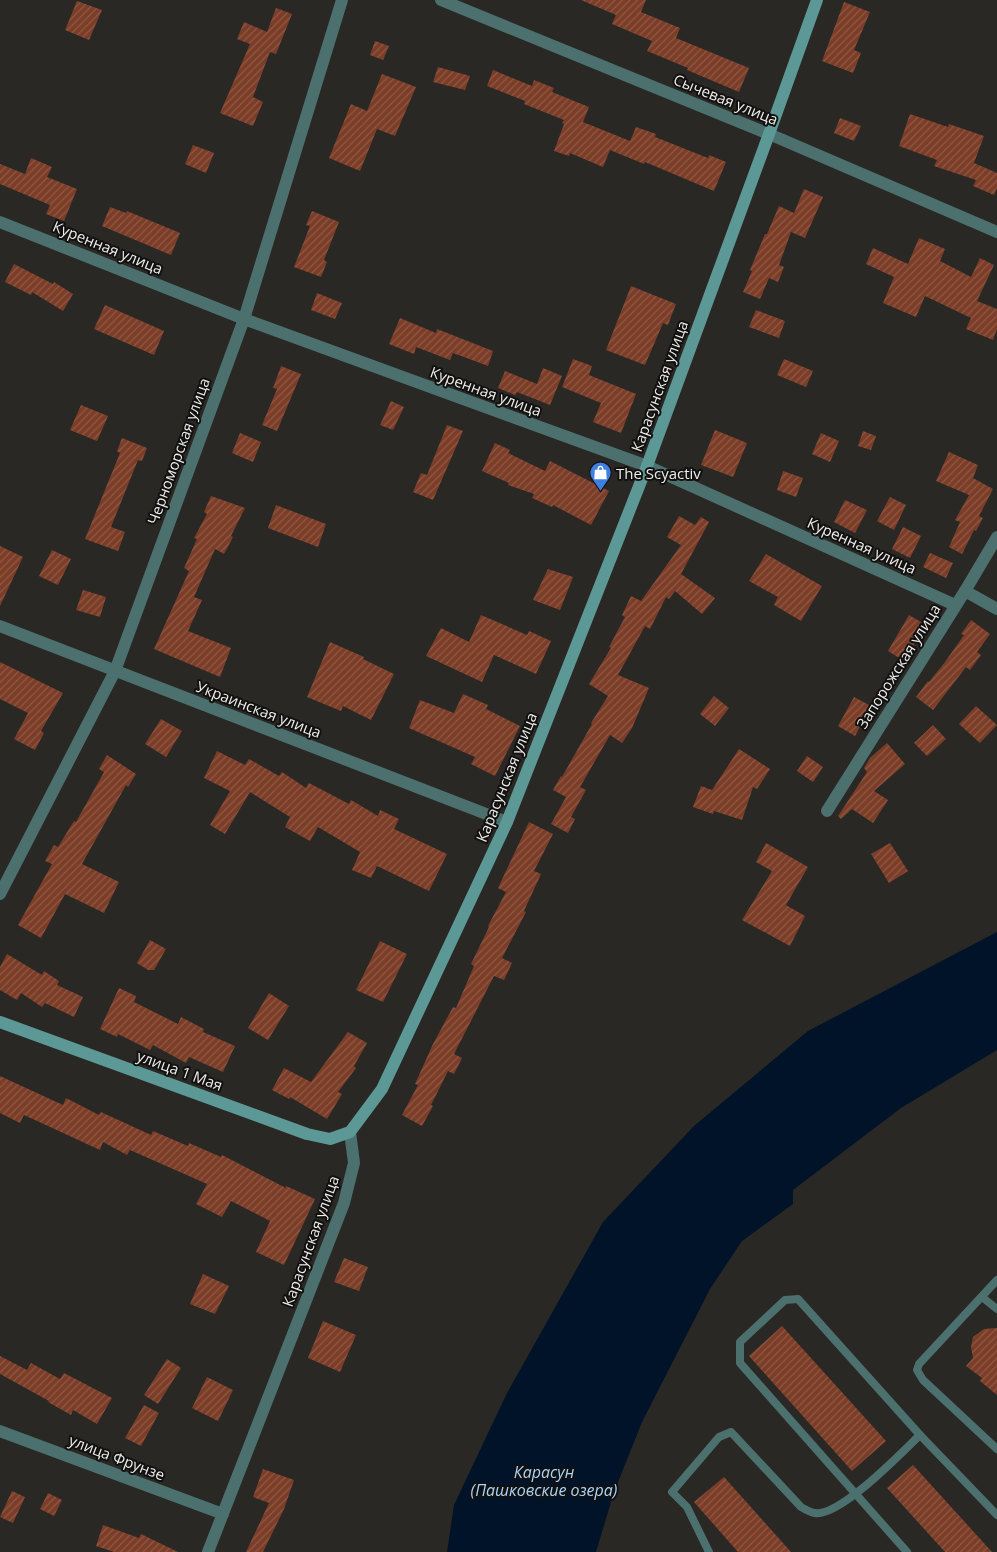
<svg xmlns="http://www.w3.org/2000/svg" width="997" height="1552" font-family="'Open Sans',sans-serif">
  <defs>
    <pattern id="building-hatch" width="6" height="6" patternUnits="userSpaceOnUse" patternTransform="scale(1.25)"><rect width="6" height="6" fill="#7b3d27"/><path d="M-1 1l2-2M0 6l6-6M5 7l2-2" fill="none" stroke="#8e5946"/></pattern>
  </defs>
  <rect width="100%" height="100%" fill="#292825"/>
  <polygon fill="#001329" points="997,932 997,1050 901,1108 793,1190 793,1204 742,1241 710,1289 642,1422 614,1492 596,1552 447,1552 454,1505 507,1393 603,1222 694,1126 808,1031"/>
  <g fill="url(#building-hatch)">
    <polygon points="581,0 646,0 641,12 680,28 676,38 749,68 739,92 687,70 688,68 647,51 652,41 612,24 616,15"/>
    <polygon points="77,1 102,10 89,40 65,30"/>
    <polygon points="844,2 870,12 854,50 861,53 853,73 822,61"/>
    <polygon points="276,8 292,14 276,54 270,52 253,97 263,102 253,126 220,113 250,44 237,39 244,22 267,32"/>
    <polygon points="375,41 389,46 383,60 370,55"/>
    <polygon points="438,67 470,76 465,90 433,82"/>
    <polygon points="493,70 532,86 534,80 554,88 552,92 589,107 583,122 630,141 636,127 656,134 655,137 708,158 709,155 726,162 714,191 645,162 644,164 610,150 603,167 570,153 569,156 554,151 564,124 562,123 564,120 524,104 525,101 487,86"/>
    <polygon points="382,74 416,87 395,136 377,129 360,171 329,158 351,104 367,111"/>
    <polygon points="910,114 948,127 949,124 984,136 974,163 997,173 997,188 994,195 973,186 976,180 934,166 937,160 899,146"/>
    <polygon points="840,118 861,126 854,141 834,133"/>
    <polygon points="193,145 214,153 206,173 185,164"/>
    <polygon points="31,158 52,167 47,177 77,189 64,221 46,214 50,205 0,184 0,164 25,174"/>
    <polygon points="804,189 823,197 805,238 791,232 779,265 784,267 778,282 769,278 760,299 743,292 752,271 750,270 765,234 767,234 779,206 794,213"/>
    <polygon points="110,207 126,213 127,211 180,233 171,255 102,226"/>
    <polygon points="312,211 339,222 324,260 327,262 321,277 294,267 310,226 306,225"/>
    <polygon points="919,238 945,249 940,261 971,277 980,258 994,265 977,301 997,309 997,329 993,340 966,329 971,318 925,296 916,317 883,303 894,277 866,264 873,248 908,264"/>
    <polygon points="14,264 53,284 54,282 73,294 63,311 32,292 31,295 5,282"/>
    <polygon points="631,286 676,304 668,325 663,323 645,365 606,350"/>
    <polygon points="317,293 342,303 335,319 311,310"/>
    <polygon points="105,305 164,331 154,355 94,329"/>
    <polygon points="756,310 785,321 779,338 749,327"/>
    <polygon points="400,318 436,333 437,329 493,351 488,366 453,353 450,360 416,347 414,354 389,344"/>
    <polygon points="573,359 592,366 589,375 636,394 621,433 593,422 601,403 562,387"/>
    <polygon points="784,359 813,371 806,387 777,375"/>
    <polygon points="281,366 301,374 277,431 262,425 277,389 273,388"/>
    <polygon points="543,368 562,376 550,405 517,392 515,395 498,388 505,371 537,384"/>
    <polygon points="391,401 404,407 393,430 380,425"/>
    <polygon points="81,405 108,416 97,441 70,430"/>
    <polygon points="447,425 463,431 433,500 413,492 421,473 427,475"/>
    <polygon points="715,430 747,443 733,477 701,465"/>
    <polygon points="863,431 876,436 871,450 858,446"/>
    <polygon points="240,433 261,442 253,462 232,453"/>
    <polygon points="821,433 839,441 830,462 812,454"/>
    <polygon points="122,438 147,448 142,461 138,460 111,527 125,532 118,551 85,539 120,453 117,451"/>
    <polygon points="495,443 510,450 508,453 545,471 550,461 609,491 591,525 553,505 552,507 532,498 534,494 508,485 509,483 482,471"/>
    <polygon points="949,452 978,465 973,478 993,489 979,516 983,518 976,531 974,530 962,554 949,547 960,522 955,520 969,495 936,481"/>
    <polygon points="783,471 803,478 796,497 777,490"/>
    <polygon points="211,496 245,508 231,536 233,537 224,554 215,549 194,597 202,600 188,631 231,648 220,677 154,649 189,571 184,568 197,539 194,538 207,514 204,512"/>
    <polygon points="890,497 906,505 894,530 877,521"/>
    <polygon points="845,500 867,510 855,533 834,522"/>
    <polygon points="276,505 326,524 318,547 268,528"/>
    <polygon points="679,516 695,525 701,517 709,522 681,574 715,598 702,614 675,591 669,599 666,597 650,629 645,626 618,675 649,688 632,728 622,743 610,735 580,787 586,790 571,817 575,819 568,833 551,824 566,797 553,790 561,776 562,777 592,724 591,723 608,696 589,684 611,648 609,647 625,617 622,615 631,596 641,601 681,545 667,537"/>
    <polygon points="903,527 921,536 910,558 892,549"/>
    <polygon points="0,546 23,557 0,606"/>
    <polygon points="52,550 71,559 58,585 39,576"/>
    <polygon points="930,553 953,563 946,578 923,567"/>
    <polygon points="766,554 822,586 801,621 774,605 778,597 749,581"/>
    <polygon points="548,569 573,577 560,610 533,600"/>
    <polygon points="83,590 106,597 100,617 76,610"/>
    <polygon points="481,615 527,635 529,631 551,641 536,674 494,655 482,682 426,656 441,628 469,642"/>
    <polygon points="909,615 926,625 904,661 888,651"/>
    <polygon points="971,620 990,634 977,652 981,655 970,670 966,667 933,710 916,697 928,681 929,682 945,662 964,635 961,634"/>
    <polygon points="330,642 364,657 363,659 394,674 371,720 343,706 341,711 307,697"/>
    <polygon points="0,662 63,693 41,731 44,733 35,750 14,739 28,713 0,699"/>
    <polygon points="463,694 488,705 486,709 520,726 495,776 471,764 475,757 409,728 420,700 454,713"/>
    <polygon points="714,696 729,708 715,726 700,714"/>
    <polygon points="854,697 871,706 855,736 838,726"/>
    <polygon points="976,706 997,725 980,743 959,724"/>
    <polygon points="161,719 182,731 166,757 145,744"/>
    <polygon points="933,725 946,739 927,756 914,743"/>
    <polygon points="887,743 905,764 874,791 888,800 873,823 852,809 841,819 838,816 867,772 864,768 870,758"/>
    <polygon points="739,749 770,769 757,789 753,787 742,820 714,811 713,814 693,807 701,786 712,790"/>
    <polygon points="217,751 245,765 249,759 279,776 282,772 306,788 309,783 349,804 351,800 378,816 380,810 399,819 394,829 447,854 429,891 377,866 371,878 352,870 360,852 318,827 310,841 285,827 290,817 250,792 225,834 210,825 230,791 204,778"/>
    <polygon points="107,755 136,774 128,787 126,785 82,864 119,882 104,913 65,894 41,938 18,925 52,864 45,861 54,845 58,847 74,821 76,822 104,772 99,769"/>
    <polygon points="807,756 823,767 813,782 797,771"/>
    <polygon points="529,822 553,834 534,871 541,874 524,911 526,912 502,958 512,963 504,980 494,976 454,1054 462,1058 454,1074 448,1071 431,1105 433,1106 422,1126 402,1115 418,1085 415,1084 433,1044 453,1007 456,1008 474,966 471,964 489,927 488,926 506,892 498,888"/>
    <polygon points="766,843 808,867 786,905 805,916 790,946 742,920 772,871 756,862"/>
    <polygon points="890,843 908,871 889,883 871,854"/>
    <polygon points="150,940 166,949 154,970 148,970 137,963"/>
    <polygon points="380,941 407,954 383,1002 356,990"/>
    <polygon points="7,954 42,975 44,971 59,981 57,985 83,997 74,1017 45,1003 42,1007 21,993 17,1000 0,990 0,967"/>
    <polygon points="119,988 136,996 134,1002 178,1024 181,1017 204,1029 203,1032 235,1046 223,1072 189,1057 186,1063 153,1045 150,1050 118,1034 117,1037 100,1029"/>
    <polygon points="269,993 289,1006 268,1040 248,1028"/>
    <polygon points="348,1032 367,1043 354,1066 356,1068 338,1092 342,1094 327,1119 290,1097 289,1099 272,1090 284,1068 311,1082"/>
    <polygon points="0,1076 63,1105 66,1098 99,1115 101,1112 151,1135 153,1131 188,1146 189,1143 221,1157 222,1155 286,1188 286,1186 315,1199 284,1265 256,1252 270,1221 231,1201 222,1217 196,1204 207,1184 130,1150 127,1155 103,1142 100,1150 24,1115 20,1123 0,1113"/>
    <polygon points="344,1258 368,1267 359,1291 334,1282"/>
    <polygon points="203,1274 229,1286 215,1314 190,1304"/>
    <polygon points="323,1321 356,1335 340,1372 308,1358"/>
    <polygon points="782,1326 886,1441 852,1471 749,1356"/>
    <polygon points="997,1328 997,1395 980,1381 982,1378 966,1366 973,1358 971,1347 973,1337 984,1329"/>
    <polygon points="0,1356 27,1370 31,1363 60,1379 64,1373 112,1398 97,1424 73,1410 71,1415 48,1402 49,1401 0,1374"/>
    <polygon points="167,1359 181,1368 158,1404 144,1395"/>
    <polygon points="207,1377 233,1390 218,1421 192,1408"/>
    <polygon points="144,1405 159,1413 141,1446 125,1438"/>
    <polygon points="913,1465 992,1552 945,1552 887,1488"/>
    <polygon points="263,1469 294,1480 284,1509 263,1552 246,1552 269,1503 253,1497"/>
    <polygon points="724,1477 791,1552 738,1552 694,1502"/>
    <polygon points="12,1491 25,1497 13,1523 0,1517"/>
    <polygon points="48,1493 62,1500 54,1516 40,1509"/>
    <polygon points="103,1525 139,1538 141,1534 178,1552 114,1552 96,1546"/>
  </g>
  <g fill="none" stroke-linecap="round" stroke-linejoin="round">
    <g stroke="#4b706d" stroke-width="8">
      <polyline points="997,1280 919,1364 917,1370 923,1380 997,1449"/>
      <polyline points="982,1297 997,1309"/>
      <path d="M709,1552L687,1507L672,1492L719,1437L731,1432L801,1507C805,1509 811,1513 815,1513C840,1517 902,1452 920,1435"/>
      <polyline points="907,1552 740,1363 740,1342 785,1300 798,1299 920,1435 997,1515"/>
    </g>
    <g stroke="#4b706d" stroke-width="12">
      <polyline points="441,0 769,134 997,232"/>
      <polyline points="0,222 244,319 647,466 955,605"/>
      <polyline points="965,591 997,609"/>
      <polyline points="0,626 507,822"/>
      <polyline points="827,811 965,591 997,537"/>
      <polyline points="0,894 115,671 244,319 342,0"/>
      <polyline points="0,1431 223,1514"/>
      <polyline points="208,1552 344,1203 354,1163 350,1132"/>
    </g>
    <polyline stroke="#5c9895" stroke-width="12" points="0,1022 307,1134 330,1139 350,1132 382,1089 507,822 647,466 769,134 817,0"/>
  </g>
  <defs>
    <symbol id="shop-pin" viewBox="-11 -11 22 30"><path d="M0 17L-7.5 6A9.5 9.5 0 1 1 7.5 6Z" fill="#3f7fe0" stroke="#111110"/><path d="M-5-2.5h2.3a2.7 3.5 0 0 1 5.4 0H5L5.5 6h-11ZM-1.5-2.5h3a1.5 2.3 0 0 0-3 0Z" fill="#fff"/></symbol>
  </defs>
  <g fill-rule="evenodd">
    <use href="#shop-pin" x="588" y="460" width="25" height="34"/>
  </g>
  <g text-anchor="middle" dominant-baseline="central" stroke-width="4" stroke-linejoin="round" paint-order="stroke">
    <g font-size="15" fill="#eeedeb" stroke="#111110">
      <text transform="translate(726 99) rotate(22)">Сычевая улица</text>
      <text transform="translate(108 247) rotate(22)">Куренная улица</text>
      <text transform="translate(659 386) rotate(-70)">Карасунская улица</text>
      <text transform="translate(486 391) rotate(20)">Куренная улица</text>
      <text transform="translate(178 451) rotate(-70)">Черноморская улица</text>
      <text transform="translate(862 545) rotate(24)">Куренная улица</text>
      <text transform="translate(898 666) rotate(-58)">Запорожская улица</text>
      <text transform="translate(259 709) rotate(21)">Украинская улица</text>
      <text transform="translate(506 777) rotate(-68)">Карасунская улица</text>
      <text transform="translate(180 1070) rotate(20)">улица 1 Мая</text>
      <text transform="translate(310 1241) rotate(-70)">Карасунская улица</text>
      <text transform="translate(117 1457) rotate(21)">улица Фрунзе</text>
    </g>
    <g font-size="15" fill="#eeedeb" stroke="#111110" text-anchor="start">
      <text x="616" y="473">The Scyactiv</text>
    </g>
    <g font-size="16" font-style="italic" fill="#a8d3fc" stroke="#111110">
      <text x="544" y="1472">Карасун<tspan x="544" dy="18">(Пашковские озера)</tspan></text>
    </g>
  </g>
</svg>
